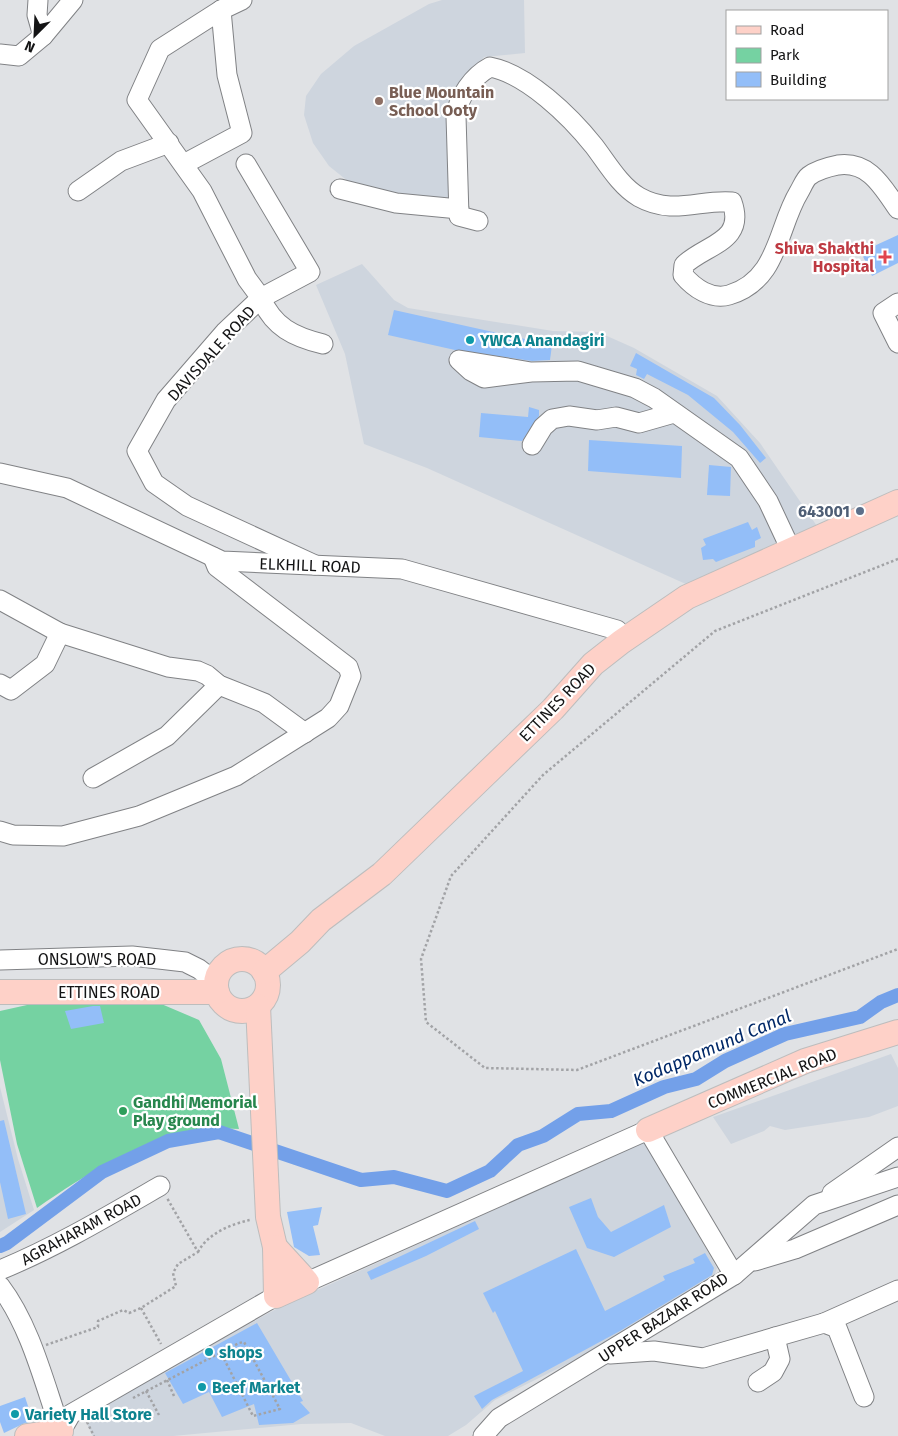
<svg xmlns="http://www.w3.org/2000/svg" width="898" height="1436" viewBox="0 0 898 1436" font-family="'Fira Sans',sans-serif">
<rect width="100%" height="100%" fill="#e0e2e5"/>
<g fill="#ced5de">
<path d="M442,0H524L525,53L484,57L462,85L451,200L382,192L349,182L329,166L313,143L304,115L306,96L321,74L354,46L429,4Z"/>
<path d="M362,264L394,300L408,308L553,331L598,332L634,348L717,396L760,443L819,529L688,585L427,468L364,444L345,354L316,285Z"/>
<path d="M891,1054L898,1068V1106L869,1117L785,1130L770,1126L764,1131L731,1144L713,1117Z"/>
<path d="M0,1087L18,1159L34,1210L0,1232Z"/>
<path d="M645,1141L717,1268L713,1280L589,1353L495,1400L466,1425L448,1436H385L351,1423L301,1424L173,1436H93L83,1416L278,1308Z"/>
</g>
<path fill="#75d2a2" d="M109,999L159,1003L199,1020L221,1059L239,1129C228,1129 215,1127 204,1129C144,1138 86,1174 37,1208L17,1144L0,1060V1011L27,1005Z"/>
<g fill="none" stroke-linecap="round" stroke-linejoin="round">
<path stroke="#73a0e9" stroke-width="14" d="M0,1246L7,1243L102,1172L168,1141L219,1132L361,1180L394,1177L447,1191L490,1171L518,1145L543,1136L578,1114L611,1111L664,1087L696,1079L725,1061L785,1034L860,1017L881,1002L898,995"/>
</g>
<g fill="#93bef8">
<path d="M898,235V263L872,276L861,252Z"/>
<path d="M394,310L552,345L550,360L532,361L455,350L388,335Z"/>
<path d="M636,353L714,398L740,425L766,458L760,463L733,432L688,395L647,374L644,379L636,375L637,369L630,366Z"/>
<path d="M529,407L539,410V416L522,441L479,437L481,413L528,417Z"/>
<path d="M589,440L682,446L681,478L588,471Z"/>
<path d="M709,465L731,467L730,496L707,495Z"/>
<path d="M748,522L752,530L757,527L761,538L755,541V547L716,562L713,559L703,560L701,548L706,545L703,539Z"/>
<path d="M93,1006H100L104,1023L71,1029L65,1011Z"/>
<path d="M4,1120L26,1214L8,1219L0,1182V1121Z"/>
<path d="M591,1198L598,1217L611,1232L664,1205L671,1227L614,1257L587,1248L569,1207Z"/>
<path d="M322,1207L318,1225L313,1226L320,1255L309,1256L294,1247L287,1212Z"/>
<path d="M475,1221L479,1229L426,1256L371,1280L367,1272Z"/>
<path d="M576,1249L605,1311L665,1280L663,1276L695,1263L693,1259L705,1253L714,1268L712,1275L620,1331L492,1400L482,1409L474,1396L523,1371L495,1311L493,1313L483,1293Z"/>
<path d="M257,1323L303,1401L300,1402L310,1413L293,1423L259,1425L254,1404L222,1417L209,1392L183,1404L165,1373Z"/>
<path d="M25,1397L33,1421L25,1423L4,1433L0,1422V1406Z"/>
</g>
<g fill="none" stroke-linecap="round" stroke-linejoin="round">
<defs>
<g id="minor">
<path d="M38,0L37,15L43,36"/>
<path d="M242,0L221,10L160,49L137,100L202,191L247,279L261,298L225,332L166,400L137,451L154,483L187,506L315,565"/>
<path d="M0,54L19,56L43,36L73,0"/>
<path d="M184,164L242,133L227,75L221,10"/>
<path d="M246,164L310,272L261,298C273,327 294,337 323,344"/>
<path d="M340,189L396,203L459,209"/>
<path d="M78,191L121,161L169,143"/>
<path d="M478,221L459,216L456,116C458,97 473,76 490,67C527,74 570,116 594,146C607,163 620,186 639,197C673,216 700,199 732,202C746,242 706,244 684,265L683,275C694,288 711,300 729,295C779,280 777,228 799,192C802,187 805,179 809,176C817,170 828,167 838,165C869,161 882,186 898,209"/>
<path d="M898,303L883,313L898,343"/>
<path d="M531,372L459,360L471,371L484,378L531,372L578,371L635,388L654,398L739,458L768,501L791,550"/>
<path d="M532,445L543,427L552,419L569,416L597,420L616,417L639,423L674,413"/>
<path d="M0,473L67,488L222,561L402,569L617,630L621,642"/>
<path d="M0,600L60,633L168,667L198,671L207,675L219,685L264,703L305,733"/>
<path d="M0,684L11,690L45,664L60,633"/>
<path d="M93,778L167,736L219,685"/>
<path d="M0,831L13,835L63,836L139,816L236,776L328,718L339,706L351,676L348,667L217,567L213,557"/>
<path d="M0,960L132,956L159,959L185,962L199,969L217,983"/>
<path d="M832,1193L898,1147"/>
<path d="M755,1261L795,1249L898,1205"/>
<path d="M0,1270C56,1247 108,1216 160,1186"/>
<path d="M734,1275L814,1205L898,1177"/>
<path d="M307,1282L648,1130L734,1275L499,1418L483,1436"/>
<path d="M0,1286C31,1327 44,1383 61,1431"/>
<path d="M824,1323L898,1290"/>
<path d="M610,1354L654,1351L703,1358L824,1323L837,1328L864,1397"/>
<path d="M758,1382L773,1372L780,1359L775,1337"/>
<path d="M61,1431L71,1414L276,1296"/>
</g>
<g id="major">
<circle cx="242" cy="985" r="26"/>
<path d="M264,972L300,942L321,920L382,874L553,709L593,664L621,642L687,597L898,502"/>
<path d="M0,992H217"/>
<path d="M258,1006L268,1217L275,1247"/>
<path d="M648,1130L805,1061L898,1032"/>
<path d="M275,1247L307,1282L276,1296Z"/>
<path d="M27,1436L61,1431L55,1436"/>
</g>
</defs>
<use href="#minor" stroke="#808285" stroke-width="21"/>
<use href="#major" stroke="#bdbdbd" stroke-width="26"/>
<g stroke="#a2a3a6" stroke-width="2.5" stroke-dasharray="2.5 2.5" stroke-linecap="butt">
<path d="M898,559L715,631L543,775L451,876L421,959L426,1022L485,1068L577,1070L898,949"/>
<path d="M198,1252C207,1234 231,1224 250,1220"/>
<path d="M141,1308L161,1344"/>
<path d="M46,1345L98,1327V1321L123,1310L129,1313L141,1308L176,1286L173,1273L178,1264L198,1252L167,1198"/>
<path d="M167,1380L174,1396"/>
<path d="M146,1391L159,1415"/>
<path d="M133,1398L239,1343L244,1342L280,1409L253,1416L221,1353"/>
<path d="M87,1422L94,1436"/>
</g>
<use href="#minor" stroke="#fff" stroke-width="19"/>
<use href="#major" stroke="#fed1c8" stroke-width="24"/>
</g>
<circle fill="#8d6e63" stroke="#fff" stroke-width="2" cx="379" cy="101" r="5"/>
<path fill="#e0444e" stroke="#fff" stroke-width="2" d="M882.5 249.5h5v5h5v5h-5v5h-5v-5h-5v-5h5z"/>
<g fill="#0f9aa8" stroke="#fff" stroke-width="2">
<circle cx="470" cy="340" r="5"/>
<circle cx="209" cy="1352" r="5"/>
<circle cx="202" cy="1387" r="5"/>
<circle cx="15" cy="1414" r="5"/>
</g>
<circle fill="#5c6f8a" stroke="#fff" stroke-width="2" cx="860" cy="511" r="5"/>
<circle fill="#2e9e5b" stroke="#fff" stroke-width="2" cx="123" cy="1111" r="5"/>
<g text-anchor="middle" stroke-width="4.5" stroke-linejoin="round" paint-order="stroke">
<g font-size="16" font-weight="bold" fill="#785e54" stroke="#fff" text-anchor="start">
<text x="389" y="98">Blue Mountain<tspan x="389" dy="18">School Ooty</tspan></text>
</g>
<g font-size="16" font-weight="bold" fill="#be3a42" stroke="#fff" text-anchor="end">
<text x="874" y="254">Shiva Shakthi<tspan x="874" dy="18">Hospital</tspan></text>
</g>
<g font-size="16" font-weight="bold" fill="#0d838f" stroke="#fff" text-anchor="start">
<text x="480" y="346">YWCA Anandagiri</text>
<text x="219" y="1358">shops</text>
<text x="212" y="1393">Beef Market</text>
<text x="25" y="1420">Variety Hall Store</text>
</g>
<g font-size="16" fill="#141415" stroke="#fff">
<text transform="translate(211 353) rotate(-48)" y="6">DAVISDALE ROAD</text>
<text transform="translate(310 565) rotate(2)" y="6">ELKHILL ROAD</text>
<text transform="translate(557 702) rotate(-46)" y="6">ETTINES ROAD</text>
<text x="97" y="965">ONSLOW'S ROAD</text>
<text x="109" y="998">ETTINES ROAD</text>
<text transform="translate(772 1078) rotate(-22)" y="6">COMMERCIAL ROAD</text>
<text transform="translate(81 1229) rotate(-28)" y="6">AGRAHARAM ROAD</text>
<text transform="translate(663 1317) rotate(-33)" y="6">UPPER BAZAAR ROAD</text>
</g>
<g font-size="16" font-weight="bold" fill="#4e5e75" stroke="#fff" text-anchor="end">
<text x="850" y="517">643001</text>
</g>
<g font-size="16" font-weight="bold" fill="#27864d" stroke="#fff" text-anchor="start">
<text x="133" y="1108">Gandhi Memorial<tspan x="133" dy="18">Play ground</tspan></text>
</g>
<g font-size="18" font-style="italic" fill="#012867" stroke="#fff">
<text transform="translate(712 1048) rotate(-23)" y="6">Kodappamund Canal</text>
</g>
</g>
<rect x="726" y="10" width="162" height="90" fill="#ffffff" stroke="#a1a1a1"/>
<rect x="736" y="26" width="25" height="8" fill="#fed1c8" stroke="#a1a1a1"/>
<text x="770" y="35" font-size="15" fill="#141415">Road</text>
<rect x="736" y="48" width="25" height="15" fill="#75d2a2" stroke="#a1a1a1"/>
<text x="770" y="60" font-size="15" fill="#141415">Park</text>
<rect x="736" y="72" width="25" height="15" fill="#93bef8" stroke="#a1a1a1"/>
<text x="770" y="85" font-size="15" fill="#141415">Building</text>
<g transform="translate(35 35) rotate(204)" stroke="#ffffff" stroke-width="4" paint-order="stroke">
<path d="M0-4L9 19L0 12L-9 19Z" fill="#141415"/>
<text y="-8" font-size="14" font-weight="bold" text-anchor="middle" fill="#141415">N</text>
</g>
</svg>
